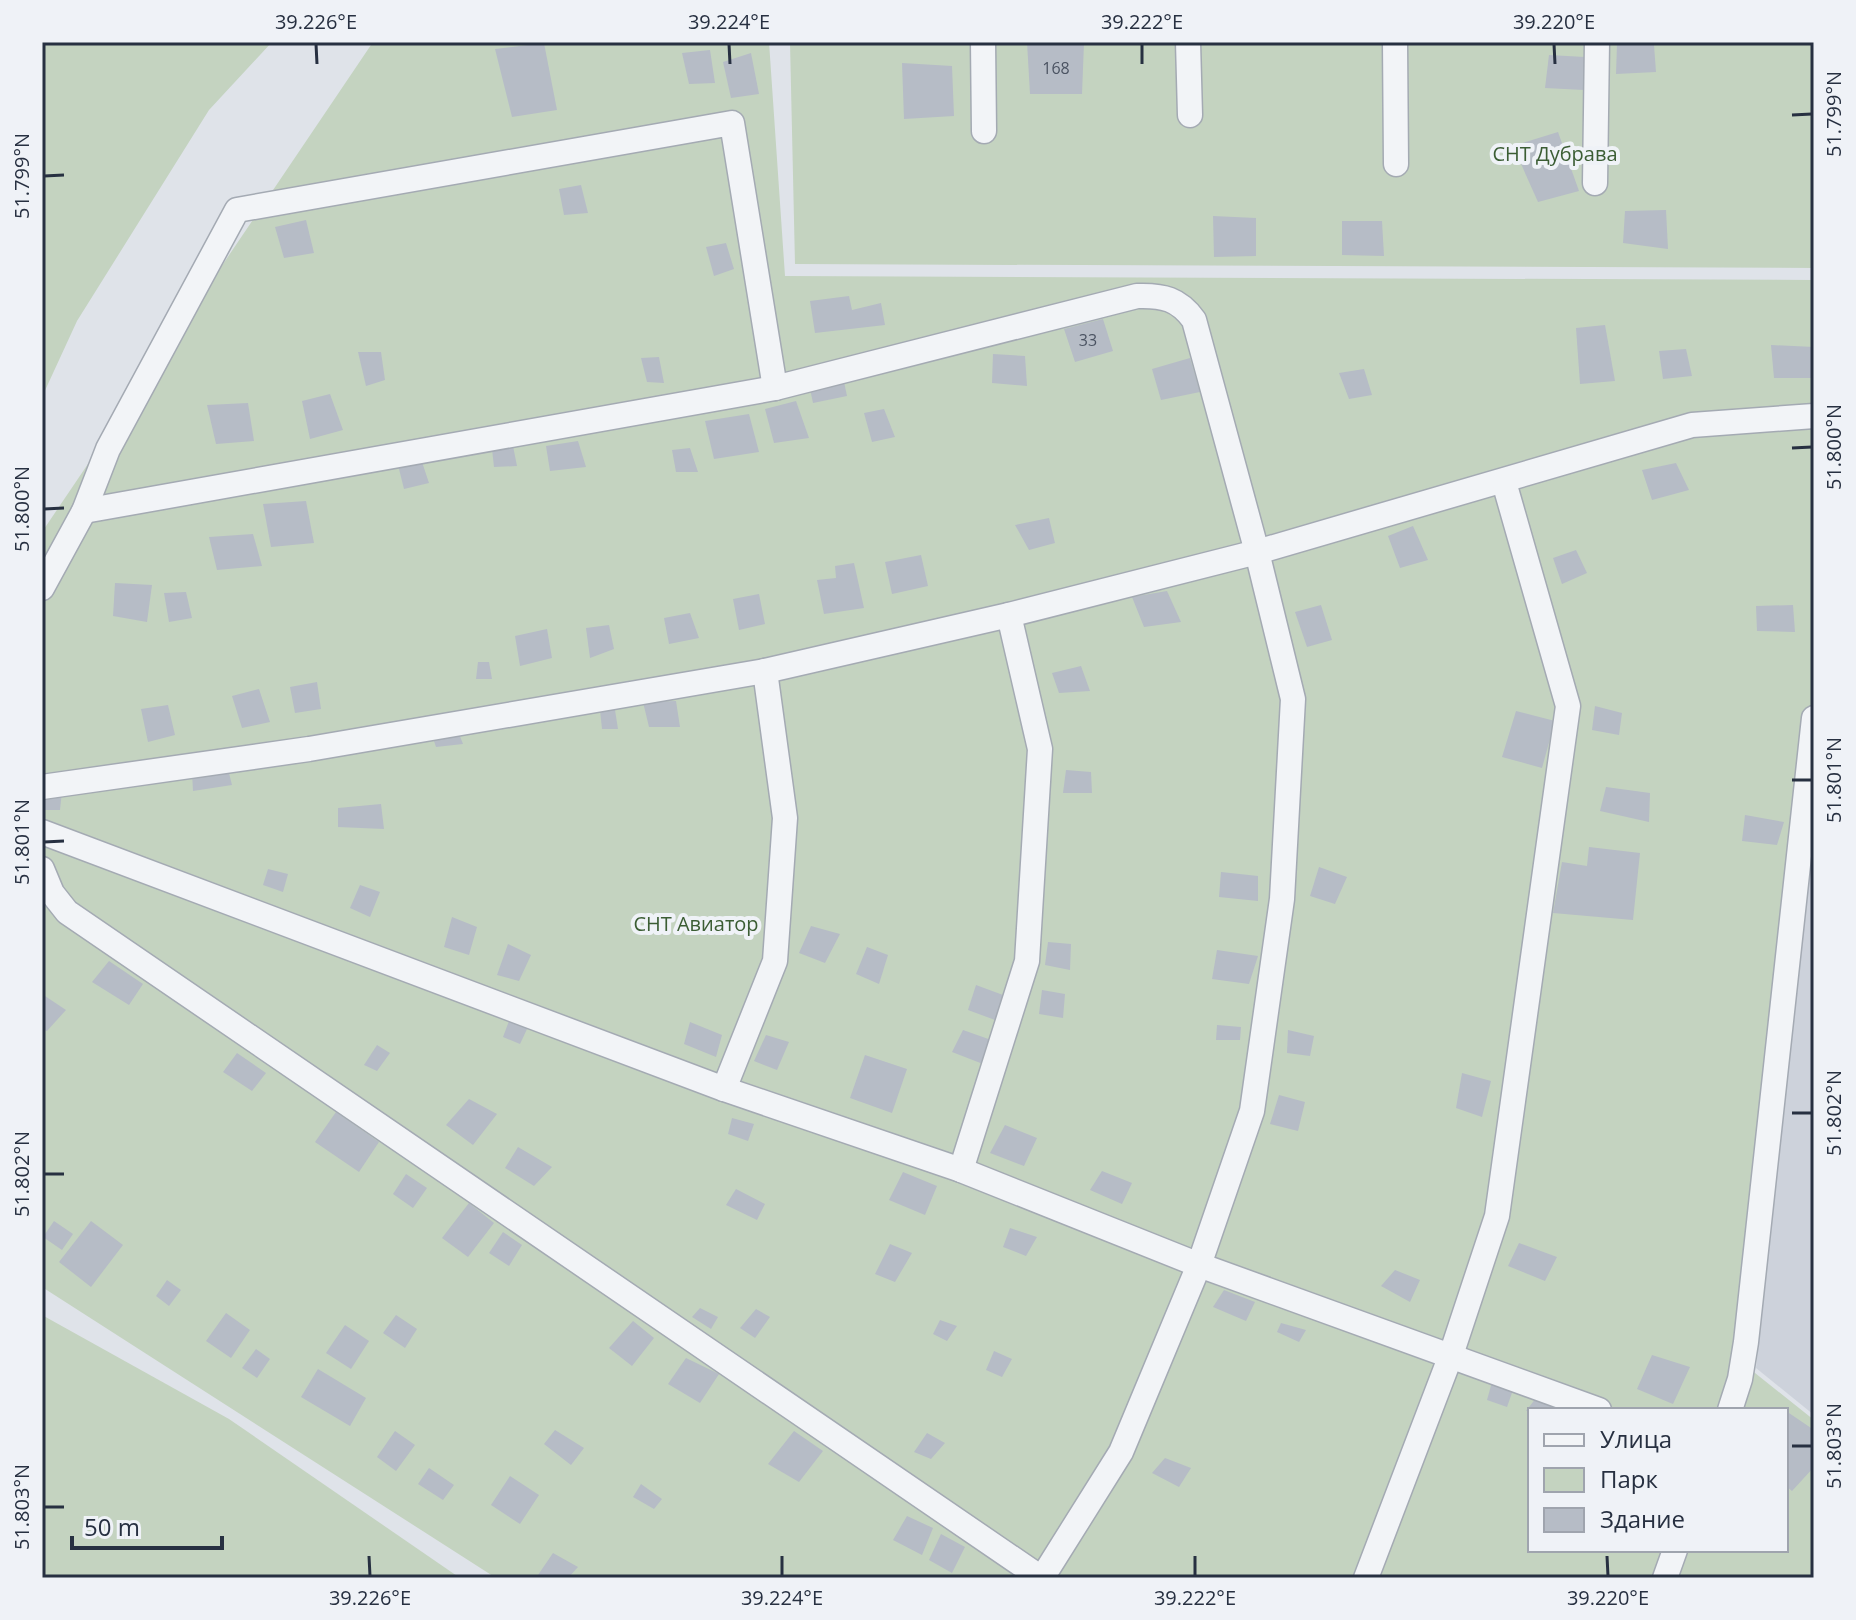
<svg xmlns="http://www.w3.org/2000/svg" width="1856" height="1620" viewBox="0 0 1856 1620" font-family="'Open Sans',sans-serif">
<rect width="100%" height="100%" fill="#dfe3e9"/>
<path fill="#cdd2db" d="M1814,833V1415L1756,1368Z"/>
<g fill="#c4d3c0" fill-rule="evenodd">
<path d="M42,42H272L209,110L77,321L42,397Z"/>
<path d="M373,42H769L785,276L1814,280V791L1750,1369L1814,1420V1578H496L42,1287V532ZM1530,1410H1786V1550H1530Z"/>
<path d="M790,42H1814V268L795,264Z"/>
<path d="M42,1315L229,1419L460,1578H42Z"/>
</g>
<g fill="#b6bcc6">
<path d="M1027,42L1084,43L1082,94H1030Z"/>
<path d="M544,43L557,110L512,117L495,49Z"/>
<path d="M1617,44L1654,45L1656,72L1616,74Z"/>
<path d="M710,50L715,83L689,84L682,53Z"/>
<path d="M751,53L759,94L731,98L723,62Z"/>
<path d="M1549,55L1585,57L1584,90L1545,88Z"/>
<path d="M902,63L952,66L954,116L904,119Z"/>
<path d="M1558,132L1579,191L1538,202L1513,146Z"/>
<path d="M581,185L588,213L564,215L559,189Z"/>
<path d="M1666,210L1668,249L1623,243L1625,211Z"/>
<path d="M1213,216L1256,218V256L1214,257Z"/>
<path d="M306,220L314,253L284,258L275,227Z"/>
<path d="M1342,221H1382L1384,256L1342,255Z"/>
<path d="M726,243L734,269L714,276L706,247Z"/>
<path d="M849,296L852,310L881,303L885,325L815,333L810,301Z"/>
<path d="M1103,319L1113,351L1075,362L1064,329Z"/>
<path d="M1605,325L1615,381L1580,384L1576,328Z"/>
<path d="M1771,345L1814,347V378H1774Z"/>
<path d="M1686,349L1692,376L1663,379L1659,351Z"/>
<path d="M358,352H381L385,380L366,386Z"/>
<path d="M993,354L1025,356L1027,386L992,383Z"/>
<path d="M659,357L664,383L647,382L641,358Z"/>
<path d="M1190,358L1200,392L1161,400L1152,369Z"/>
<path d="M1364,369L1372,395L1349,399L1339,373Z"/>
<path d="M843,377L847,396L813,403L809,384Z"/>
<path d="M330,394L343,430L310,439L302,401Z"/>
<path d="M796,401L809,438L774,443L765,409Z"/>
<path d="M248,403L254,441L216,444L207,405Z"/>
<path d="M884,409L895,437L872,442L864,413Z"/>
<path d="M749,414L759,452L714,459L705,421Z"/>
<path d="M578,441L586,467L550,471L546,446Z"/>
<path d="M513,446L517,466L494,467L492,449Z"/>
<path d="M690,448L698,472H676L672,450Z"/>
<path d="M422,462L429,483L404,489L398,465Z"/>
<path d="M1676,463L1689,490L1652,500L1642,470Z"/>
<path d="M306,501L314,543L271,547L263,504Z"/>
<path d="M1049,518L1055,543L1029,550L1015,525Z"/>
<path d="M1413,526L1428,560L1400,568L1388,536Z"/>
<path d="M253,534L262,566L217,570L209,537Z"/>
<path d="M1576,550L1587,573L1562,584L1553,558Z"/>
<path d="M921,555L928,586L892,594L885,562Z"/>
<path d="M854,563L864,608L824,614L817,580L836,578L835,566Z"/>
<path d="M115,583L152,585L147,622L113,616Z"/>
<path d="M1167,591L1181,622L1144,627L1132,597Z"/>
<path d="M186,592L192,618L169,622L164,593Z"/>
<path d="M759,594L765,624L739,630L733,599Z"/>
<path d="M1321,605L1332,640L1307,647L1295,612Z"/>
<path d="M1793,605L1795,632L1757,631L1756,606Z"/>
<path d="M690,613L699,638L669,644L664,618Z"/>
<path d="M609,625L614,649L590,658L586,628Z"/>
<path d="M547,629L552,658L520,666L515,636Z"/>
<path d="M478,662H489L492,679H476Z"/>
<path d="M1081,666L1090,691L1059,693L1052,673Z"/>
<path d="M317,682L321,709L295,713L290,687Z"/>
<path d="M259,689L270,722L242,728L232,696Z"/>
<path d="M676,701L680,727H649L643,702Z"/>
<path d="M168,705L175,735L148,742L141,709Z"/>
<path d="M1595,706L1622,713L1619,735L1592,730Z"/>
<path d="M600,710H615L618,729H602Z"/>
<path d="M1516,711L1555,721L1542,768L1502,757Z"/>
<path d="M458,731L463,744L436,747L432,735Z"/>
<path d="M227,765L232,785L193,791L192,772Z"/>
<path d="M1066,770L1091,772L1092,793H1063Z"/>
<path d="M1606,787L1650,793L1649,822L1600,811Z"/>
<path d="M62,791L60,810H43L45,793Z"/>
<path d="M381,804L384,829L338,827V808Z"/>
<path d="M1745,815L1784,822L1777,845L1742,841Z"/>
<path d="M1589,847L1640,853L1633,920L1553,913L1562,862L1587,866Z"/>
<path d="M1319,867L1347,877L1335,904L1310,896Z"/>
<path d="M268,869L288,874L283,892L263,885Z"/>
<path d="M1221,872L1258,876V901L1219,897Z"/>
<path d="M360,885L380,892L370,917L350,908Z"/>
<path d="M452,917L477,927L469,955L444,947Z"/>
<path d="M811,926L840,934L825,963L799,953Z"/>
<path d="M1048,942L1071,944L1070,970L1045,965Z"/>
<path d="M508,944L531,955L519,981L497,975Z"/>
<path d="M867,947L888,955L879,984L856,974Z"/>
<path d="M1217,950L1258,956L1249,984L1212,979Z"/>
<path d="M109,961L143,984L129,1005L92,982Z"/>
<path d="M976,985L1003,995L995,1020L968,1010Z"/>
<path d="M1042,990L1065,994L1063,1018L1039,1014Z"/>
<path d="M42,994L66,1010L47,1031L42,1029Z"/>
<path d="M509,1021L528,1027L520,1044L503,1037Z"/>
<path d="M690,1022L722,1035L716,1057L684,1044Z"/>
<path d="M1217,1025L1241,1027L1240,1040H1216Z"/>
<path d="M963,1030L994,1041L983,1064L952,1052Z"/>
<path d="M1288,1030L1314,1036L1310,1056L1287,1053Z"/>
<path d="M766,1035L789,1042L777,1070L754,1061Z"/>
<path d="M377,1045L390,1053L377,1071L364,1065Z"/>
<path d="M237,1053L266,1073L252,1091L223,1072Z"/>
<path d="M865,1055L907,1069L892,1113L850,1098Z"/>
<path d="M1462,1073L1491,1081L1482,1117L1456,1108Z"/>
<path d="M1279,1095L1305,1102L1298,1131L1270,1124Z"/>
<path d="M469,1099L497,1114L473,1145L446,1125Z"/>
<path d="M336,1112L379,1142L359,1172L315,1142Z"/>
<path d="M732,1118L754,1124L748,1141L728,1134Z"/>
<path d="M1005,1125L1037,1138L1024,1166L990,1153Z"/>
<path d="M518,1147L552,1167L534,1186L505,1168Z"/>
<path d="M1102,1171L1132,1183L1122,1204L1090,1190Z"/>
<path d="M903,1172L937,1186L925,1215L889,1200Z"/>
<path d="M406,1174L427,1188L413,1208L393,1194Z"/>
<path d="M736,1189L765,1204L757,1220L726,1205Z"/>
<path d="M469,1203L494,1223L468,1257L442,1238Z"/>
<path d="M54,1221L73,1234L62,1250L43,1237Z"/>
<path d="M91,1221L123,1245L91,1287L59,1262Z"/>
<path d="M1010,1228L1037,1237L1026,1256L1003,1247Z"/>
<path d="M503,1232L522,1245L509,1266L489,1253Z"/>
<path d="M1519,1243L1557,1257L1545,1281L1508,1266Z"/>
<path d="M890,1244L912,1253L895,1282L875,1274Z"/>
<path d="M1395,1270L1420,1280L1410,1302L1381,1286Z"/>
<path d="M167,1280L181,1290L169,1306L156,1296Z"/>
<path d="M1224,1290L1255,1302L1246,1321L1213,1307Z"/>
<path d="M700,1308L718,1317L711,1329L692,1317Z"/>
<path d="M756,1309L770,1317L755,1338L740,1328Z"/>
<path d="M226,1313L250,1330L231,1358L206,1341Z"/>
<path d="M396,1315L417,1329L405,1348L383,1333Z"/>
<path d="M940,1320L957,1326L947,1341L933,1334Z"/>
<path d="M633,1321L654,1338L632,1366L609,1348Z"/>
<path d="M1281,1323L1306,1330L1299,1342L1277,1332Z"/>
<path d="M345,1325L369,1341L351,1369L326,1353Z"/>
<path d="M256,1349L270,1359L257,1378L242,1368Z"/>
<path d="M994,1351L1012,1359L1002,1377L986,1370Z"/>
<path d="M1652,1355L1690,1367L1673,1404L1637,1389Z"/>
<path d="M686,1358L719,1374L700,1403L668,1384Z"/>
<path d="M318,1369L366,1398L350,1426L301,1397Z"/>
<path d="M1492,1382L1513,1390L1507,1407L1487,1400Z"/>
<path d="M1536,1398L1558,1406L1557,1410L1526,1411Z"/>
<path d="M1786,1411L1814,1430V1467L1792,1491L1786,1486Z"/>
<path d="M555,1430L584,1448L571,1465L544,1444Z"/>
<path d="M395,1431L415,1445L396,1471L377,1457Z"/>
<path d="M794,1431L823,1451L799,1482L768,1464Z"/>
<path d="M927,1433L945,1443L931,1459L914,1452Z"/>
<path d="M1165,1458L1191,1468L1179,1487L1152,1473Z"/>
<path d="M429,1468L454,1485L443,1500L418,1484Z"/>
<path d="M510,1476L539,1495L520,1524L491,1505Z"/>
<path d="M641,1484L662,1499L654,1509L633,1497Z"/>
<path d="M907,1516L933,1528L922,1555L893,1540Z"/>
<path d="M941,1534L965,1547L952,1573L929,1560Z"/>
<path d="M553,1553L578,1567L568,1578H543L538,1575Z"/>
</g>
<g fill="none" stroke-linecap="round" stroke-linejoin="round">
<defs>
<g id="minor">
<path d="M983,42L984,131"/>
<path d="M1188,42L1190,115"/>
<path d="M1395,42L1396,164"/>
<path d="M1595,183L1597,42"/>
<path d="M84,511L775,388L1137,296C1163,295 1179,299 1194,320L1257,552L1293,699L1282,899L1252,1111L1199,1265L1121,1452L1042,1578"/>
<path d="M42,588L84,511L108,449L237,210L732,123L775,388"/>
<path d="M42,787L309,749L765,671L1009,615L1257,552L1692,425L1814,416"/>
<path d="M42,832L724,1089L961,1170L1199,1265L1599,1410"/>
<path d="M42,869L52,893L67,912L1041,1578"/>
<path d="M724,1089L775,961L785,818L765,671"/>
<path d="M961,1170L1027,961L1040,749L1009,615"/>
<path d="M1730,1410L1740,1379L1746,1342L1814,718"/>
<path d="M1366,1578L1451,1355L1497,1216L1568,706L1504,482"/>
<path d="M1665,1578L1675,1550"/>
</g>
</defs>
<use href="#minor" stroke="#a4aab3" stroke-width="27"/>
<use href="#minor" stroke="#f2f4f7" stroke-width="24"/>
</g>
<path fill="none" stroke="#273041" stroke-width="3" d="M316,44L317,64M729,44L730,64M1142,44V64M1554,44L1555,64M1792,115L1812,114M44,176L64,175M1792,448L1812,447M44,509L64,508M1792,780H1812M44,842L64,841M1792,1113H1812M44,1174H64M1792,1446H1812M44,1507H64M369,1556L370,1576M782,1556V1576M1195,1556V1576M1607,1556L1608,1576"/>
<g text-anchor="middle" stroke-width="8" stroke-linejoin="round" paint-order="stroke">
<g font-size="16" fill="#4b5362">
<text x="1056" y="74">168</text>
<text x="1088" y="346">33</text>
</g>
<g font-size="20" fill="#3b5d34" stroke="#eff2f7">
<text x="1555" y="161">СНТ Дубрава</text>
<text x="696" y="931">СНТ Авиатор</text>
</g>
</g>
<rect width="1856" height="1620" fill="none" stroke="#eff2f7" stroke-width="88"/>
<rect x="1528" y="1408" width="260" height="144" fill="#eff2f7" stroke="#9fa4ae" stroke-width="2"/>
<rect x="1544" y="1434" width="40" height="12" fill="#f2f4f7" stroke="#9fa4ae" stroke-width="2"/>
<text x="1600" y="1448" font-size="24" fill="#273041">Улица</text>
<rect x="1544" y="1468" width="40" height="24" fill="#c4d3c0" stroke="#9fa4ae" stroke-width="2"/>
<text x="1600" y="1488" font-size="24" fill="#273041">Парк</text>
<rect x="1544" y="1508" width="40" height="24" fill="#b6bcc6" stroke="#9fa4ae" stroke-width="2"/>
<text x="1600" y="1528" font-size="24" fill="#273041">Здание</text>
<path d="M72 1536v12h150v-12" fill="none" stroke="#273041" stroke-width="4"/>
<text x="84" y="1536" font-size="24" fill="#273041" stroke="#eff2f7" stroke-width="6" paint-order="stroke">50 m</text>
<rect x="44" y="44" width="1768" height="1532" fill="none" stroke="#273041" stroke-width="3"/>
<g font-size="20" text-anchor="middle" fill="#273041">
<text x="316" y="29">39.226°E</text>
<text x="729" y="29">39.224°E</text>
<text x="1142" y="29">39.222°E</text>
<text x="1554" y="29">39.220°E</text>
<text transform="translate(1834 114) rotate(-90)" y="7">51.799°N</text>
<text transform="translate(22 176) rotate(-90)" y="7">51.799°N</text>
<text transform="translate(1834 447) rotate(-90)" y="7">51.800°N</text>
<text transform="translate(22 509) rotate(-90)" y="7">51.800°N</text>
<text transform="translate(1834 780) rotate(-90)" y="7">51.801°N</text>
<text transform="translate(22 842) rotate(-90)" y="7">51.801°N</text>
<text transform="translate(1834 1113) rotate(-90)" y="7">51.802°N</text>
<text transform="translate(22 1174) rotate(-90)" y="7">51.802°N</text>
<text transform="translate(1834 1446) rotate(-90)" y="7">51.803°N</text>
<text transform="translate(22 1507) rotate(-90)" y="7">51.803°N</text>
<text x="370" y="1605">39.226°E</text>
<text x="782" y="1605">39.224°E</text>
<text x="1195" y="1605">39.222°E</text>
<text x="1608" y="1605">39.220°E</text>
</g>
</svg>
